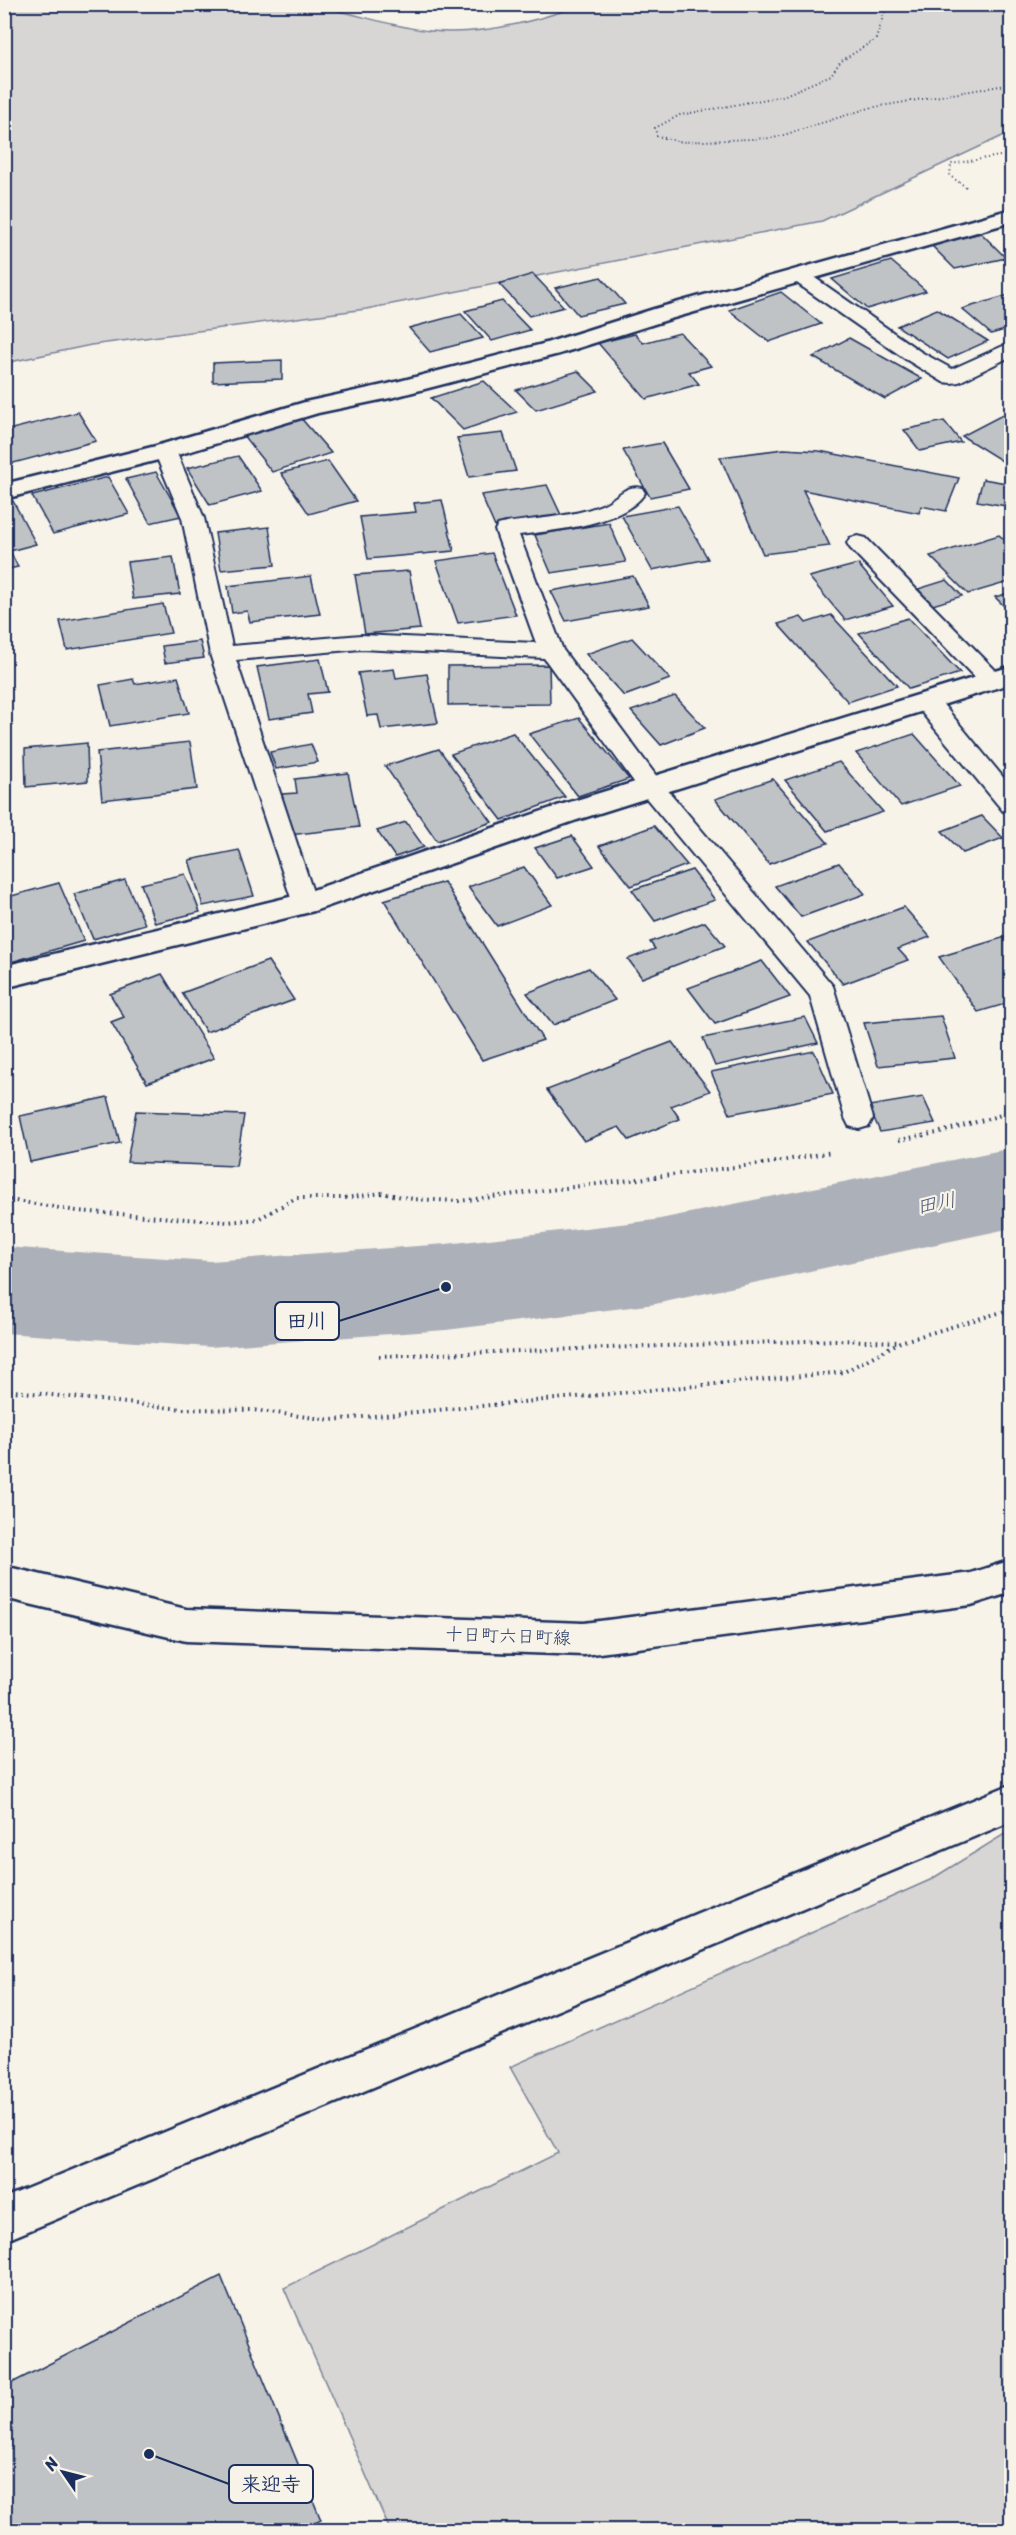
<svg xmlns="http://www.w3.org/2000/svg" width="1016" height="2535" viewBox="0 0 1016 2535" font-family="Sriracha,'Klee One',sans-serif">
<rect width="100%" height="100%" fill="#f7f3e8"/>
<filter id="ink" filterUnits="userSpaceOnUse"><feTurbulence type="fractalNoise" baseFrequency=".0167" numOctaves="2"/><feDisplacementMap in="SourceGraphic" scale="12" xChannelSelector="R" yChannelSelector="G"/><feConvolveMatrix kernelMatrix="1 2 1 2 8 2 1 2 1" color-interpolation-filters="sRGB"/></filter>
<g filter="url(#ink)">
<g fill="#d7d6d4" stroke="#798299" stroke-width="1.5">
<path d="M4,5H333L339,11C369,18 400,28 431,31C480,36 534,22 581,5H1011V132L822,221L366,309L91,345L5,363Z"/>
<path d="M1011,1830V2530H390L284,2288L558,2153L510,2067L930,1880Z"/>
</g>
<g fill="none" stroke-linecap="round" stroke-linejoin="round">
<path fill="#acb0b9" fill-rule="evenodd" d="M1012,1148V1228L655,1304L446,1330L210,1347L4,1333V1247L210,1261L446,1244L655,1220Z"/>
</g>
<g fill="#c0c3c5" stroke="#1b2f5e" stroke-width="1.5">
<path d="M981,233L1006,258L955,269L931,245Z"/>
<path d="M891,261L926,291L867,309L832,279Z"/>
<path d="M533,274L564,307L529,316L499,284Z"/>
<path d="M601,277L625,304L578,315L555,288Z"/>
<path d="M781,292L821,324L769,342L729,310Z"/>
<path d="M1012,294V328L991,334L962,309Z"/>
<path d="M502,301L530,330L492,341L465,311Z"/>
<path d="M937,309L988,341L948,359L897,326Z"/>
<path d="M461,314L483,338L430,352L409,328Z"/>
<path d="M680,333L711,366L689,372L699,384L646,399L598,343L635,334L643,343Z"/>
<path d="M849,338L922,379L885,399L813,357Z"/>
<path d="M282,360V379L213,382V363Z"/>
<path d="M578,371L598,391L536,410L516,390Z"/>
<path d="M484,381L517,412L463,430L431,398Z"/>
<path d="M1012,410V456L1002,461L962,436Z"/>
<path d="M78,412L96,441L10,464L4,454V431Z"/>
<path d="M300,417L331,453L272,472L242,434Z"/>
<path d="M944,421L961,442L920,451L904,430Z"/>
<path d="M503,433L516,471L469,477L457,438Z"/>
<path d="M662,443L689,489L650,497L623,450Z"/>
<path d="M784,449L819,451L959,478L946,511L921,506L919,513L803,490L830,546L763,554L720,457Z"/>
<path d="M238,456L262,491L210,505L187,468Z"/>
<path d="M328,461L356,501L309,514L281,473Z"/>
<path d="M156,472L181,516L150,523L126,479Z"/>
<path d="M108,477L129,514L53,534L32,496Z"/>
<path d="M983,479L1012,484V507L977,501Z"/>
<path d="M547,485L562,517L495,527L481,495Z"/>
<path d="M442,500L454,551L368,559L360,517L416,512L414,503Z"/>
<path d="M13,501L36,544L10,551L18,567L4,570V503Z"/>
<path d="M678,506L708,559L652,570L622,516Z"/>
<path d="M609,523L626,562L551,573L535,535Z"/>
<path d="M269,527L275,565L221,570L215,533Z"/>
<path d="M999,535L1012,546V581L968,594L930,556Z"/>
<path d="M492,553L516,615L458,623L436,561Z"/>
<path d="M173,557L180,594L133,599L127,562Z"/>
<path d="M858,564L893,606L845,620L809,577Z"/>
<path d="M409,571L420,629L365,634L355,575Z"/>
<path d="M311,576L320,614L250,622L247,611L232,613L228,586Z"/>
<path d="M633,576L649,606L566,621L551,591Z"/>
<path d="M947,580L962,596L933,605L918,589Z"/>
<path d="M1012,592V614L995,597Z"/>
<path d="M163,604L171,633L67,650L60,621Z"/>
<path d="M831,615L897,686L848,702L778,624L801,617L806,623Z"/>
<path d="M908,618L960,673L909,689L859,633Z"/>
<path d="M632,638L670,679L624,696L586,654Z"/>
<path d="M200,641L204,658L165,663L162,646Z"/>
<path d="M320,659L328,692L308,694L312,713L269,719L257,667Z"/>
<path d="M549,665L550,704L448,705V666Z"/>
<path d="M394,669L396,678L427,674L438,723L381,729L378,715L367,716L358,673Z"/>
<path d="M178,677L189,713L110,726L100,685L133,679L135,684Z"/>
<path d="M675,696L705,728L661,745L631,711Z"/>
<path d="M579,718L629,779L578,796L529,734Z"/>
<path d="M513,733L565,797L502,820L451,754Z"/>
<path d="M914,734L960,786L901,806L856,753Z"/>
<path d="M190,742L197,789L102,800L97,752Z"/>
<path d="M87,743L88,781L26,787L25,749Z"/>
<path d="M311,744L318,762L276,769L270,752Z"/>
<path d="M439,749L492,822L437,841L385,766Z"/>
<path d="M839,762L883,812L827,831L785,780Z"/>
<path d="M348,773L359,827L289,835L282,794L297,793L295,779Z"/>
<path d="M773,779L828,843L769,864L715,799Z"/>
<path d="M982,816L1003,838L963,853L942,831Z"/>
<path d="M406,822L424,847L395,857L377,831Z"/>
<path d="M654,826L687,865L631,886L599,846Z"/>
<path d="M572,836L594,866L557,878L535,848Z"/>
<path d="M239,850L254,896L203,906L189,860Z"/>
<path d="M839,863L865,894L801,917L775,886Z"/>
<path d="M524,867L552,905L497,926L468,887Z"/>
<path d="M692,870L715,900L655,921L632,890Z"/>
<path d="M185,874L200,912L155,923L141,884Z"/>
<path d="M125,880L145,924L93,939L74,894Z"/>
<path d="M444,882L543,1040L482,1060L384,900Z"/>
<path d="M59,883L84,941L11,962L4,946V898Z"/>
<path d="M904,907L930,937L898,949L908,960L843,984L808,942Z"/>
<path d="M705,922L725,946L642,978L628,959L655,949L650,942Z"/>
<path d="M1012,935V1002L978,1012L939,957Z"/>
<path d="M268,961L294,1000L206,1032L182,993Z"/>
<path d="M762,961L790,997L715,1024L688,988Z"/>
<path d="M589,968L615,1000L553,1025L527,993Z"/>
<path d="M162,974L214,1058L147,1083L111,1022L124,1017L110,994Z"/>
<path d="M941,1016L955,1058L878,1066L864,1023Z"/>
<path d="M805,1017L818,1043L715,1066L703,1038Z"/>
<path d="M672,1042L710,1091L671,1106L680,1119L629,1140L619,1127L584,1141L547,1090Z"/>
<path d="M814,1051L833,1094L730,1114L711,1072Z"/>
<path d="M108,1097L120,1143L30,1162L20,1116Z"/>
<path d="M923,1097L935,1123L880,1132L869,1106Z"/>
<path d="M136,1111L244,1115L236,1166L127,1162Z"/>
<path d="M221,2276L321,2520L301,2530H4V2387Z"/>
</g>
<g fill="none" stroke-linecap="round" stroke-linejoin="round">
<defs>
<g id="service">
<path d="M798,269L805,271L921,352L952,369L1012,342V356L959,382L951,383L943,382L907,360L791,279L788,275L791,271Z"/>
<path d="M165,444L173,446L176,451L204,518L232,646L361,635L536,643L495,530L498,525L506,523C538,518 574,517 604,504C619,497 625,484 642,488L645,493C623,525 556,530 519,535L563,650L660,781L833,986L873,1118L869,1126L859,1129L849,1126L845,1118L810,996L642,793L544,658L361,649L236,660L317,904L313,910L304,913L295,910L210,654L182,518L154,451L157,446Z"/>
<path d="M858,536L866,538L1001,676L1004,681L1001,686L992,689L983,686L850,548L847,543L850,538Z"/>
<path d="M927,694L936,696L1012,788V813L1003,811L918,708L915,702L918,696Z"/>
</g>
<g id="minor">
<path d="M1012,209V222L670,319L559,354L390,398L318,413L174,456L4,499V484L156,446L305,402L388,384L543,344L654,309Z"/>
<path d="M1012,666V683L577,820L314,911L4,988V966L298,895L557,806Z"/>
<path d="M1012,1784V1821L4,2241V2198Z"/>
</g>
<path id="primary" d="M1012,1560V1592L971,1605L584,1655L186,1641L4,1598V1566L186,1609L584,1623L971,1573Z"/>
</defs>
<use href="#service" stroke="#1b2f5e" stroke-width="4"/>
<use href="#minor" stroke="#1b2f5e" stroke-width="5"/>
<use href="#primary" stroke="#1b2f5e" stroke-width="5"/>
<g stroke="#1b2f5e" stroke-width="2" stroke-dasharray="1 3" stroke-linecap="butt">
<path d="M887,4L876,39L840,62L831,75L783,96L680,115L655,128L657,136L680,142L774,138L869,108L1012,84"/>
<path d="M966,187L950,176L951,164L1012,154"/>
</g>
<g stroke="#1b2f5e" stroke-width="4" stroke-dasharray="1.5 4.5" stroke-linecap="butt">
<path d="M899,1140L937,1133L1012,1112"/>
<path d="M4,1199L77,1211L228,1222L258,1219L296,1198H345L382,1193L413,1199L459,1201L769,1163L832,1152"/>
<path d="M379,1356L835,1340L899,1342"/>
<path d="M4,1390L183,1409L252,1410L331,1420L844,1372L900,1342L1012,1309"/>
</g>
<use href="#service" fill="#f7f3e8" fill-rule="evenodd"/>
<use href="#minor" fill="#f7f3e8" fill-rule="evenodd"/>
<use href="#primary" fill="#f7f3e8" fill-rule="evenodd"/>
</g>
</g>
<g text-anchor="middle" stroke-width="4.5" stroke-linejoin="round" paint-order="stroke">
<g font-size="18" fill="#1b2f5e" stroke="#f7f3e8">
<text transform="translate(508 1636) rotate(2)" y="6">十日町六日町線</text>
</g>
<g font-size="20" font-style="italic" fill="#465679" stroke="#f7f3e8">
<text transform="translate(936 1203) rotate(-12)" y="7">田川</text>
</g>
</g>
<path fill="none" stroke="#1b2f5e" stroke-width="2" d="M446 1287L339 1321M149 2454L229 2484"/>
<g fill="#1b2f5e" stroke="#f7f3e8" stroke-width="2">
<circle cx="446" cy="1287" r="6"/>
<circle cx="149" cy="2454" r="6"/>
</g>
<g fill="#f7f3e8" stroke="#1b2f5e" stroke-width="2">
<rect x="275" y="1302" width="64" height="38" rx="6"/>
<rect x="229" y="2465" width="84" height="38" rx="6"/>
</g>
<g font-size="20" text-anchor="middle" font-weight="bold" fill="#1b2f5e">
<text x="307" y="1328">田川</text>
<text x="271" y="2491">来迎寺</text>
</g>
<rect width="1016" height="2535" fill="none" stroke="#f7f3e8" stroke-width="24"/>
<rect x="12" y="12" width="992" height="2511" fill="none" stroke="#1b2f5e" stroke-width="2" filter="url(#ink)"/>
<g transform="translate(63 2472) rotate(305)" stroke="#f7f3e8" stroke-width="4.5" paint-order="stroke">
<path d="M0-4.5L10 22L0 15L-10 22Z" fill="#1b2f5e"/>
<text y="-9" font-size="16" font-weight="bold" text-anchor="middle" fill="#1b2f5e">N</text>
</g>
</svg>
